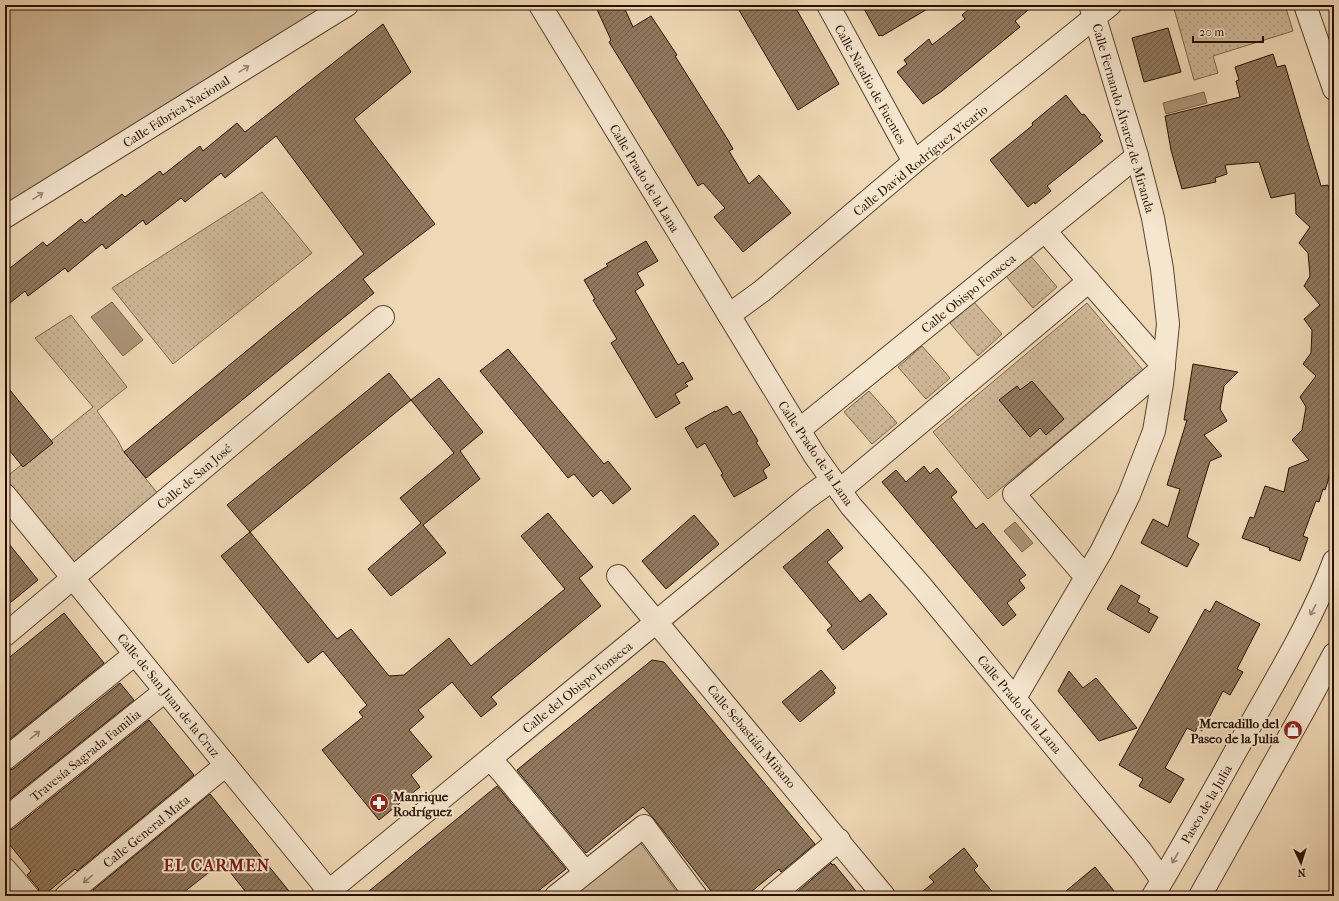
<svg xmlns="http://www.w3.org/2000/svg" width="1339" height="901" viewBox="0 0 1339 901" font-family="'IM FELL French Canon',serif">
<defs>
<pattern id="grass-dots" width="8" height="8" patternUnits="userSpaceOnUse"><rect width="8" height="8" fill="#cdb696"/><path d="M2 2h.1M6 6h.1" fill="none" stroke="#b09b80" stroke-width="1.8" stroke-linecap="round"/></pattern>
<pattern id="building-hatch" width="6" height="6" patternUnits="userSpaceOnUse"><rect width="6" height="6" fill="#90785e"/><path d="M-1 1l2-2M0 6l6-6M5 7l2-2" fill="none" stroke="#76614b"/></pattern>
</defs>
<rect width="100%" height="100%" fill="#efd8b5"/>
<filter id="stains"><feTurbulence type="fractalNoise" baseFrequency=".005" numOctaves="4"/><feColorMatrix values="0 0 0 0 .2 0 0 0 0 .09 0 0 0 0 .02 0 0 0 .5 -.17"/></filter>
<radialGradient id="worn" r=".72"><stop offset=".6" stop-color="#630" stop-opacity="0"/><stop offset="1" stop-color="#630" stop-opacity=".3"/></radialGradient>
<g fill="url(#grass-dots)" stroke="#7b644b">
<path d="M1173,5H1285L1293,31L1213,56L1218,73L1194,80Z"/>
<path d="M262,192L312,253L173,364L112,288Z"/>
<path d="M1029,254L1057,287L1033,308L1005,275Z"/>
<path d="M974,302L1002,334L978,356L950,323Z"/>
<path d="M1087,303L1143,370L988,499L933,432Z"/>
<path d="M71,315L127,387L97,411L117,439L124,452L164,501L73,577L5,495V478L93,407L35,338Z"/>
<path d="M922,346L950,378L926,399L898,367Z"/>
<path d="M869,391L897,423L872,444L844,412Z"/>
</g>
<g fill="#cdb696" stroke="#7b644b">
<path d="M5,5H347L5,217Z"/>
<path d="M639,841L680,896H572Z"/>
</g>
<g fill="#ac9477" stroke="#786047">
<path d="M1204,92L1207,103L1166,114L1163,103Z"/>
<path d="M112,302L143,340L123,356L91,317Z"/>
<path d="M1015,522L1033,543L1022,552L1004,531Z"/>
</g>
<g fill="url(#building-hatch)" stroke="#291100">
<path d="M595,5H623L633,27L651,16L677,55L675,56L728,140L733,149L729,151L749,184L759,175L791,213L743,252L714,217L725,208L703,183L698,186L609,42L611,40Z"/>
<path d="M736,5H794L839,84L798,110Z"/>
<path d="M862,5H934L882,36L881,35L879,36Z"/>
<path d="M974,5H1034L1015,21L1020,27L942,91L923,104L897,72L907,64L904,60L929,39L932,45L965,19L962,15Z"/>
<path d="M383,24L411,72L354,119L435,224L363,279L374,293L146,478L124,452L364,254L276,136L225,178L221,173L185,202L181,198L146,225L143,220L106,249L102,244L68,272L65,268L28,296L25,291L5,307V272L43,242L47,246L81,219L85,223L122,194L125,197L160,171L163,175L200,146L203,151L237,123L245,132Z"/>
<path d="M1168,28L1181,72L1144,82L1132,38Z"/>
<path d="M1273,54L1277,67L1285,65L1321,186L1328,185L1331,196L1334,195V444L1328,481L1325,490L1323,489L1319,502L1316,501L1303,536L1308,538L1300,561L1269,550L1270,548L1242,538L1250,517L1254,518L1265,486L1284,492L1289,468L1309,460L1292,440L1302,430L1306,407L1300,397L1316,376L1303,364L1311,353L1312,330L1304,319L1320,305L1304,286L1310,276L1309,264L1308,253L1299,243L1310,227L1296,214L1295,193L1271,198L1259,162L1225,165L1227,174L1215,178L1216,182L1182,189L1171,150L1165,116L1240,97L1236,81L1239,80L1235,67Z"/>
<path d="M1066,95L1082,115L1084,114L1101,135L1099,137L1103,141L1047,186L1051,191L1035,204L1034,202L1028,207L990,160L1033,125L1032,123Z"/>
<path d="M646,241L658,261L637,273L644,285L635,291L678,365L683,362L693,379L685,383L688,386L675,394L680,403L656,418L611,343L617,339L593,300L595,299L584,280L608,266L606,264Z"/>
<path d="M508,349L604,464L608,461L631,489L613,504L601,490L593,497L574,474L568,478L480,371Z"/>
<path d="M1193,364L1238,372L1224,386L1220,409L1227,421L1204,435L1222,456L1210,461L1187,537L1199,544L1187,567L1141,543L1153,519L1168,527L1180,489L1167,485L1187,420H1184Z"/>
<path d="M389,373L411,400L250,532L227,505Z"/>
<path d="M439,378L483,432L460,451L480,479L423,525L446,553L391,596L368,569L421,523L400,498L454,453L411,400Z"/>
<path d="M1032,381L1064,419L1046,435L1040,428L1030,437L999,400L1017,386L1020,390Z"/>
<path d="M5,384L53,443L23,467L5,445Z"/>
<path d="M727,406L733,415L740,411L758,441L756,442L770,465L763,470L767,478L734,497L721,475L723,474L705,443L697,448L685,428L715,411V412Z"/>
<path d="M924,466L930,474L937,468L957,492L951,497L976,529L983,523L1026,575L1019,580L1025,588L1007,603L1016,615L1003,626L882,482L896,470L906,482Z"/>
<path d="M548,513L593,567L579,578L601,606L491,697L497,704L481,717L452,682L418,710L424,717L409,730L432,757L411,775L420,787L379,820L322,750L363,717L359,712L367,705L323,651L308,663L221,556L250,532L337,639L351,629L389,676L404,675L449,638L471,666L565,589L521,536Z"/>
<path d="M694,515L719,544L666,589L642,561Z"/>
<path d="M828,529L843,548L827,562L860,602L870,594L887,614L843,650L827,630L832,626L783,567Z"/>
<path d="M5,539L38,580L5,607Z"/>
<path d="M1121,585L1140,596L1137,602L1150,609L1148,612L1158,617L1149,633L1107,609Z"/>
<path d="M1216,601L1260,624L1237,669L1243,672L1230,695L1223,691L1202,731L1197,728L1195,732L1187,728L1165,768L1184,779L1170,803L1139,786L1143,779L1119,765L1205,609L1210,612Z"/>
<path d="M64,613L104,663L5,743V661Z"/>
<path d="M652,660L664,662L815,844L781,872L779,869L746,896H715L654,819L643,807L586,853L517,770Z"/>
<path d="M821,670L836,688L833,690L835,693L800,722L782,702Z"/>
<path d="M1069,671L1083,688L1096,678L1137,728L1099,741L1058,691Z"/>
<path d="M120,683L134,700L5,803V771L13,769Z"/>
<path d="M149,720L194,775L77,871L75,869L43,896H40L38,888L27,875L31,871L5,839V831L13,829Z"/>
<path d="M497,786L566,869L532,896H363Z"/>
<path d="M210,794L293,896H249L222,862L179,896H97L93,890Z"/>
<path d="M964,848L978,866L974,870L996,896H917L934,882L929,877Z"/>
<path d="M831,863L832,865L834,864L860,896H800L797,892Z"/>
<path d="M1095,867L1118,896H1060Z"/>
</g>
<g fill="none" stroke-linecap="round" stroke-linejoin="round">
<defs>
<g id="minor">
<path d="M540,5L799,430L815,456L851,506L922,587L1141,851L1162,880"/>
<path d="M828,5L914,162"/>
<path d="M1305,5L1334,89"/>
<path d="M5,217L347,5"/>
<path d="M1045,231L1164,367L1014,494L1086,577"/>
<path d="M729,315L762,291L914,162L1110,5"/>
<path d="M799,430L1137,156"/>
<path d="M840,490L1089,281"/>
<path d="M5,495L333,896"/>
<path d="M618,576L884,896"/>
<path d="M5,635L383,317"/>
<path d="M1015,698L1102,550L1129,495L1154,431L1162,384L1168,324L1162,269L1153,218L1137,156L1095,18L1090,5"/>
<path d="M5,759L135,654"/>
<path d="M490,759L502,772L585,872"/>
<path d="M5,819L165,691"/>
<path d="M5,869L28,896"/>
<path d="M66,896L226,765"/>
<path d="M323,896L807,498L832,480"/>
<path d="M556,896L644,826L696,896"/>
<path d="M772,896L839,840"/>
<path d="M1153,896C1189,836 1222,775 1256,715C1284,665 1314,615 1334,561"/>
<path d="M1200,896L1304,710L1334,654"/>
</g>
</defs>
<use href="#minor" stroke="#5a432d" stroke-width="24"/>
<use href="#minor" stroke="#f5e6cf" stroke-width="22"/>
</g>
<defs><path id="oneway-shaft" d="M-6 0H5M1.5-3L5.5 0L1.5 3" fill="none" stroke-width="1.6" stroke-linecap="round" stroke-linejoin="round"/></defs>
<g stroke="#998672">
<use href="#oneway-shaft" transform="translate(244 69) rotate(-32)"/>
<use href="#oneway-shaft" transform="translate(38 196) rotate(-32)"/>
<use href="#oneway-shaft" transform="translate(1313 610) rotate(118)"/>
<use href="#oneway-shaft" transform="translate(35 735) rotate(-39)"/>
<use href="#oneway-shaft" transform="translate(1175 858) rotate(120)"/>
<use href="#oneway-shaft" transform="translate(88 879) rotate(141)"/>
</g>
<defs>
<symbol id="shop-disc" viewBox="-11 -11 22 22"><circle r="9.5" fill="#8f2418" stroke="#f5e6cf"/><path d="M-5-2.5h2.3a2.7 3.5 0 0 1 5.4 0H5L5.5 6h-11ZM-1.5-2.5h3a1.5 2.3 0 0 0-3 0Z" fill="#fff"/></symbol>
<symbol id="pharmacy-disc" viewBox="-11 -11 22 22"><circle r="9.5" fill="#8f2418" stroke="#f5e6cf"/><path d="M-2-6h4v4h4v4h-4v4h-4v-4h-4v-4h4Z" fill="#fff"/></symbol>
</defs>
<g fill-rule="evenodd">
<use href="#shop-disc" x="1282" y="719" width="22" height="22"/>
<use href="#pharmacy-disc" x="368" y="792" width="22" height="22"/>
</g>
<g text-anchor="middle" stroke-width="4" stroke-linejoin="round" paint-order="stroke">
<g font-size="13" fill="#291100" stroke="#f5e6cf">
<text transform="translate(871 84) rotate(61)" y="5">Calle Natalio de Fuentes</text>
<text transform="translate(176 111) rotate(-32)" y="5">Calle Fábrica Nacional</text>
<text transform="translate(1124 118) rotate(74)" y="5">Calle Fernando Álvarez de Miranda</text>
<text transform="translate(920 160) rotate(-39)" y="5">Calle David Rodríguez Vicario</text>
<text transform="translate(645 178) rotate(59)" y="5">Calle Prado de la Lana</text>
<text transform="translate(968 293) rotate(-39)" y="5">Calle Obispo Fonseca</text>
<text transform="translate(816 453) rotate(56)" y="5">Calle Prado de la Lana</text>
<text transform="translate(194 476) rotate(-40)" y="5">Calle de San José</text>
<text transform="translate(577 687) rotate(-39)" y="5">Calle del Obispo Fonseca</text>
<text transform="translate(169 695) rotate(51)" y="5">Calle de San Juan de la Cruz</text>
<text transform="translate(1020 704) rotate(50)" y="5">Calle Prado de la Lana</text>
<text transform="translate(752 736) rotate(50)" y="5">Calle Sebastián Miñano</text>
<text transform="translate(85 755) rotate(-39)" y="5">Travesía Sagrada Familia</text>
<text transform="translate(1206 804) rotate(-60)" y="5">Paseo de la Julia</text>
<text transform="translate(146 831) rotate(-39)" y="5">Calle General Mata</text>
</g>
<g font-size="13" font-weight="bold" fill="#291100" stroke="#f5e6cf" text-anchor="end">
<text x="1279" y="728">Mercadillo del<tspan x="1279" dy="15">Paseo de la Julia</tspan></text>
<text x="393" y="801" text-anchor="start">Manrique<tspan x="393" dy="15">Rodríguez</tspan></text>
</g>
<g font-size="17" font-weight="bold" letter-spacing="1" fill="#7a1f14" stroke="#f5e6cf">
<text x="217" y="871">EL CARMEN</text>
</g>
</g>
<rect width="1339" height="901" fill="none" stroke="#efd8b5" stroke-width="20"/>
<rect x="6" y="6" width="1327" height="889" fill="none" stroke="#291100" stroke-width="2"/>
<rect x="10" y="10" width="1319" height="881" fill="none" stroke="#291100"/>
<g transform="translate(1301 863) rotate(176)" stroke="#f5e6cf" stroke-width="3" paint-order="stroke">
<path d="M0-3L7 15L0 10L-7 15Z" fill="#291100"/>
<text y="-6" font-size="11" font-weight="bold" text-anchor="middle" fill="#291100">N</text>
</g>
<path d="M1193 36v6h70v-6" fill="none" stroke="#291100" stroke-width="2"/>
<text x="1199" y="36" font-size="12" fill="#291100" stroke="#f5e6cf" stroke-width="3" paint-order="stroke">20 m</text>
<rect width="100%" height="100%" filter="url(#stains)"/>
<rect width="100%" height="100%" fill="url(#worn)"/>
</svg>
